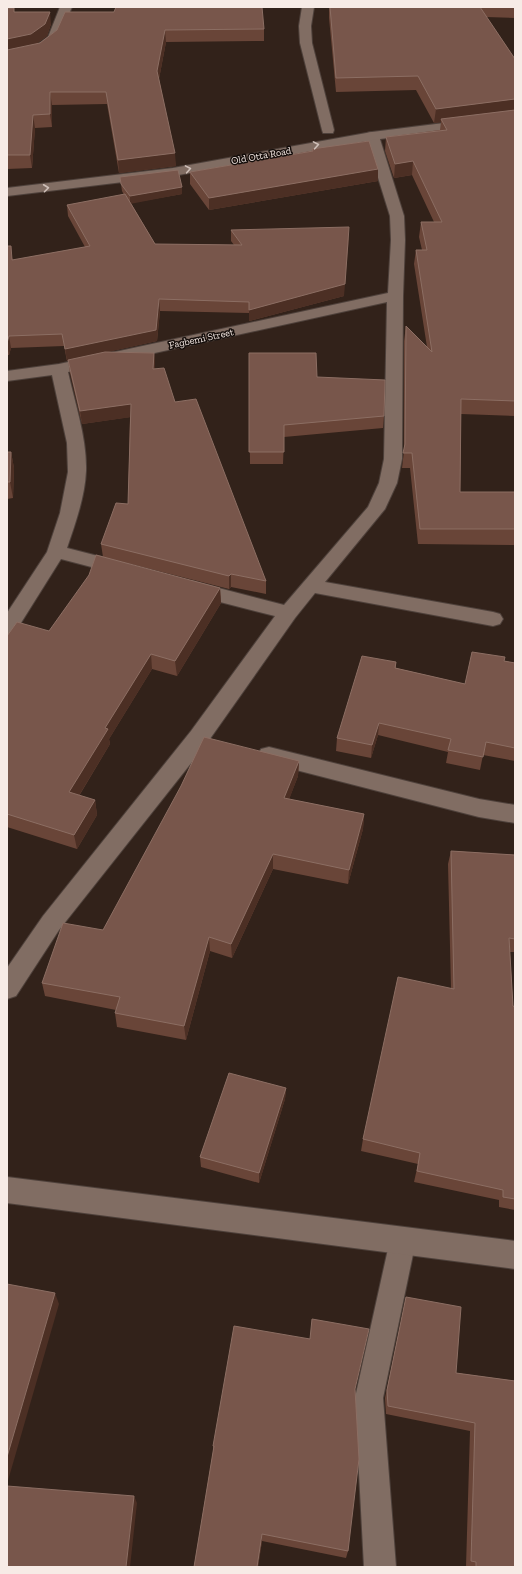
<svg xmlns="http://www.w3.org/2000/svg" width="522" height="1574" viewBox="0 0 522 1574" font-family="'Zilla Slab',serif">
<rect width="100%" height="100%" fill="#32221a"/>
<g fill="none" stroke-linecap="round" stroke-linejoin="round">
<defs>
<path id="service" d="M403,1227L413,1231L416,1240L383,1398L396,1567H364L355,1398L390,1240L393,1231Z"/>
<g id="minor">
<path d="M60,7H72L57,41L41,54L7,61V53L33,48L48,37Z"/>
<path d="M302,7H314L311,26L312,43L334,130L333,133H323L322,130L300,43L299,26Z"/>
<path d="M372,132L377,133L379,136L404,216L405,240L403,296L402,459L397,483L385,509L325,582L493,612L500,614L503,619L500,624L493,626L315,593L295,618L207,743L59,930L16,996L7,999V968L43,916L191,731L275,616L185,593L182,588L185,583L192,581L284,605L368,507L379,483L384,459L387,302L68,372C75,404 87,438 86,471C85,497 75,524 67,548L129,564L132,569L129,574L122,575L61,559L14,634L7,636V613L47,552L60,513L68,472L67,443L52,375L7,381V371L59,364L388,293L391,240L390,216L365,136L367,133Z"/>
<path d="M269,747L479,799L515,805V823L479,817L261,761L258,755L261,749Z"/>
<path d="M7,1177L515,1241V1269L7,1203Z"/>
</g>
<path id="tertiary" d="M515,114V122L372,140L173,176L7,196V188L173,168L372,132Z"/>
</defs>
<use href="#service" stroke="#4e413b" stroke-width="2"/>
<use href="#minor" stroke="#4e413b" stroke-width="2"/>
<use href="#tertiary" stroke="#4e413b" stroke-width="2"/>
<use href="#service" fill="#816d63" fill-rule="evenodd"/>
<use href="#minor" fill="#816d63" fill-rule="evenodd"/>
<use href="#tertiary" fill="#816d63" fill-rule="evenodd"/>
</g>
<g fill="#694538">
<path d="M329,7H515V18L486,17L515,59V416L461,414L460,492H515V545L418,544L410,468H402L404,451V341L406,326L427,347L414,264L416,250H422L419,237L421,222H434L412,175L394,178L385,151L386,137L440,130L441,122L434,123L416,90L336,92L329,18Z"/>
<path d="M7,8L15,12L51,24L47,36L36,44L40,43L57,30L264,29V41L166,42L159,79L176,166L119,173L107,104L52,105V127L35,128L32,168L7,169Z"/>
<path d="M312,149L378,181L209,210L190,184V172L312,151Z"/>
<path d="M120,177L182,194L131,203L155,244L234,245L231,241V230L344,296L249,321V313L160,311L157,341L107,352L154,353L155,369L175,402L266,581V594L231,587L229,589L103,557L101,544L128,504L130,417L82,424L70,373L68,360L67,361L64,346L11,348L9,355H7V246L13,260L85,247L68,216L67,205L124,195L122,191Z"/>
<path d="M249,353L317,377L384,416L383,428L284,437L283,464H250Z"/>
<path d="M7,452H11L14,468L13,498L7,499Z"/>
<path d="M220,588L221,603L177,676L152,669L109,739L110,744L79,796L95,800L97,815L77,849L7,827V636L49,631Z"/>
<path d="M504,661L515,663V761L483,755L480,770L446,763L448,752L378,735L371,758L336,751L337,738L396,662V668L465,684Z"/>
<path d="M299,761L298,776L289,799L364,814L363,829L348,884L273,869L232,958L210,951L186,1040L117,1027L115,1013L116,1010L45,996L42,983Z"/>
<path d="M451,851L515,855V952H510L513,1006L515,1007V1210L499,1207V1200L414,1182L418,1164L361,1151L363,1139L451,988L448,864Z"/>
<path d="M286,1088L285,1099L259,1183L201,1167L200,1157Z"/>
<path d="M406,1297L456,1373L515,1381V1567H466L470,1431L386,1414L385,1398L404,1307Z"/>
<path d="M355,1389L348,1551L346,1558L262,1541L258,1567H194L213,1452V1446Z"/>
</g>
<g fill="#4c2f24">
<path d="M50,12L51,24L47,36L32,47L7,52V39Z"/>
<path d="M165,30L166,42L158,84L157,71Z"/>
<path d="M50,92L52,105V127L50,114Z"/>
<path d="M515,99V113L441,119V122L434,123L436,109Z"/>
<path d="M33,115L35,128L32,168L30,155Z"/>
<path d="M175,153L176,166L119,173L118,160Z"/>
<path d="M413,161L412,175L394,178L395,164Z"/>
<path d="M378,169V181L209,210V198Z"/>
<path d="M182,187V194L130,204V196Z"/>
<path d="M349,238L344,296L249,321V310Z"/>
<path d="M159,299L160,311L157,341L67,361L65,349Z"/>
<path d="M9,336L11,348L9,355L7,343Z"/>
<path d="M154,353L155,366L154,382L153,369Z"/>
<path d="M131,404L132,417L82,424L80,411Z"/>
<path d="M11,452L14,468L13,498L10,482Z"/>
<path d="M231,574V587L229,589V576Z"/>
<path d="M220,588L221,603L177,676L175,661Z"/>
<path d="M151,654L152,669L109,739L110,744L72,807L69,792L105,728Z"/>
<path d="M379,723L378,735L371,758L372,745Z"/>
<path d="M299,761L298,776L284,813V798Z"/>
<path d="M95,800L97,815L77,849L74,835Z"/>
<path d="M364,814L363,829L348,884L349,870Z"/>
<path d="M273,854V869L232,958L231,944Z"/>
<path d="M209,937L210,951L186,1040L184,1026Z"/>
<path d="M286,1088L285,1099L259,1183V1173Z"/>
<path d="M55,1293L59,1304L7,1484V1457Z"/>
<path d="M134,1496L137,1503L130,1567H126Z"/>
<path d="M262,1534V1541L258,1567H257Z"/>
</g>
<g fill="#78564b" stroke="#8c6e63">
<path d="M116,7H262L264,29L165,30L157,71L175,153L118,160L106,92H50V114L33,115L30,155H7V50L40,43L57,30L65,12H114Z"/>
<path d="M330,7H480L515,59V99L436,109L418,76L336,78Z"/>
<path d="M7,8H14V12H50L45,24L31,34L7,39Z"/>
<path d="M515,110V401L461,399L460,492H515V529H420L412,453H403L405,444L406,326L432,352L416,250H427L421,222H442L413,161L395,164L386,137L447,130L441,119Z"/>
<path d="M369,141L378,169L209,198L190,172L313,151L312,149Z"/>
<path d="M178,170L182,187L130,196L121,184L120,177Z"/>
<path d="M125,194L155,244L242,245L231,230L349,227L345,284L249,310V302L159,299L156,330L65,349L62,334L9,336L7,343V246H11L12,260L90,246L67,205Z"/>
<path d="M105,352L154,353L153,369L164,368L175,402L196,399L266,581L231,574L229,576L101,544L116,503L128,504L131,404L80,411L68,360Z"/>
<path d="M249,353H316L317,377L385,380L384,416L284,425V452H249Z"/>
<path d="M7,452H11L10,482H7Z"/>
<path d="M96,555L220,588L175,661L151,654L105,728L108,729L69,792L95,800L74,835L7,814V636L17,622L49,631L89,575Z"/>
<path d="M472,652L505,657L504,661L515,663V748L486,742L483,757L448,750L451,739L379,723L372,745L337,738L362,656L396,662L395,668L465,684Z"/>
<path d="M204,737L299,761L284,798L364,814L349,870L273,854L231,944L209,937L184,1026L115,1013L120,997L42,983L63,923L103,930L181,786Z"/>
<path d="M451,851L515,855V939L509,938L513,1006L515,1007V1199L503,1197V1190L417,1171L420,1153L363,1139L398,977L454,989Z"/>
<path d="M229,1073L286,1088L259,1173L200,1157Z"/>
<path d="M7,1284L55,1293L7,1457Z"/>
<path d="M406,1297L461,1307L456,1373L515,1381V1567H476V1562L471,1561L475,1423L388,1406L387,1390Z"/>
<path d="M312,1319L369,1329L355,1389L359,1459L348,1551L262,1534L257,1567H194L214,1446H213L234,1326L310,1339Z"/>
<path d="M7,1486L134,1496L126,1567H7Z"/>
</g>
<defs><path id="oneway-chevron" d="M-2-3.5L2.5 0L-2 3.5" fill="none" stroke-width="1.6" stroke-linecap="round" stroke-linejoin="round"/></defs>
<g stroke="#cebfb8">
<use href="#oneway-chevron" transform="translate(316 145) rotate(-10)"/>
<use href="#oneway-chevron" transform="translate(188 169) rotate(-10)"/>
<use href="#oneway-chevron" transform="translate(46 188) rotate(-7)"/>
</g>
<g text-anchor="middle" stroke-width="3" stroke-linejoin="round" paint-order="stroke">
<g font-size="10" fill="#f7ebe6" stroke="#140d0a">
<text transform="translate(261 155) rotate(-10)" y="4">Old Otta Road</text>
<text transform="translate(201 338) rotate(-12)" y="4">Fagbemi Street</text>
</g>
</g>
<rect width="522" height="1574" fill="none" stroke="#f7ebe6" stroke-width="16"/>
</svg>
